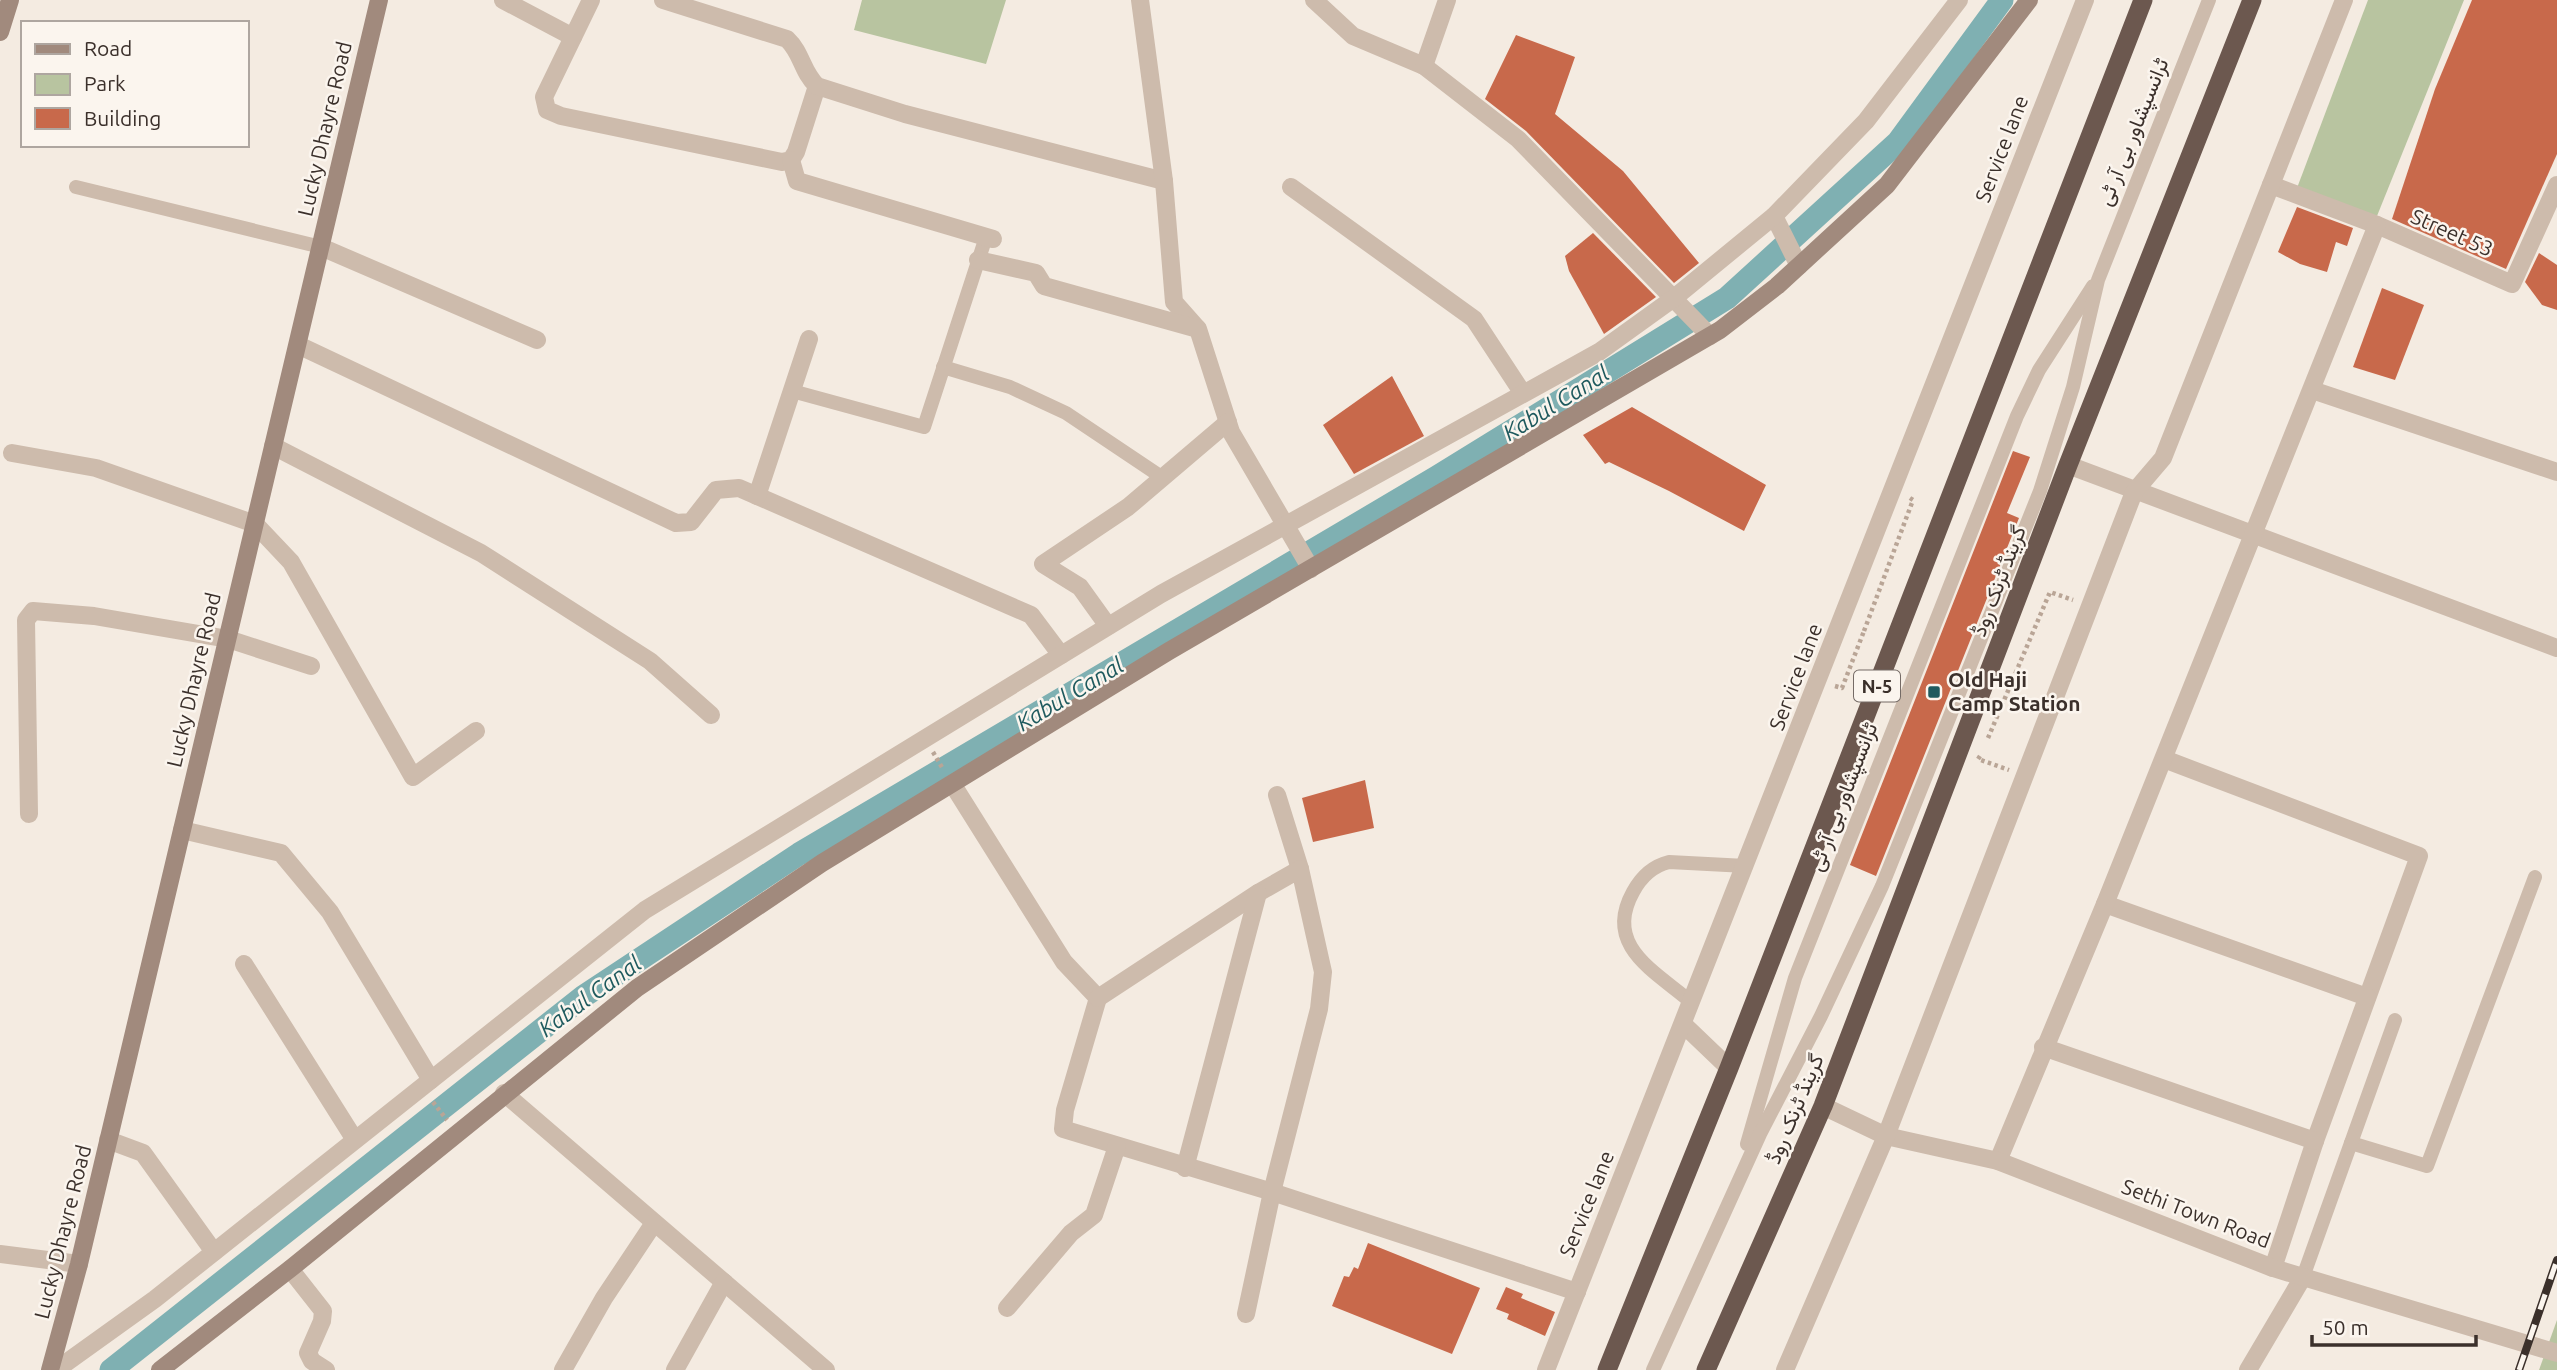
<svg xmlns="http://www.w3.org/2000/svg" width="2557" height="1370" viewBox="0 0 2557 1370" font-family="Ubuntu,Vazirmatn,sans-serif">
<rect width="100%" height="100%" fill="#f4ebe1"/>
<g fill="#b8c4a0">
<path d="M862,0H1006L986,64L854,30Z"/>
<path d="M2368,0H2464L2377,216L2297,188Z"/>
<path d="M2557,1320V1370H2539Z"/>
</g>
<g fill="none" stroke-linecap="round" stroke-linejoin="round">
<path stroke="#7fb0b2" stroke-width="23" d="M111,1370L584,996L799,854L1437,477L1727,298L1898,142L2002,0"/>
</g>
<g fill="#c8694b">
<path d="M2472,0H2557V154L2506,269L2392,219L2435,89Z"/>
<path d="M1516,35L1575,57L1555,114L1623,171L1699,263L1674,283L1526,131L1485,99Z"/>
<path d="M2297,207L2353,228L2347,246L2336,242L2327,272L2300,264L2278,252Z"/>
<path d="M1593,233L1656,297L1604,334L1569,271L1565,256Z"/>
<path d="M2539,253L2557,265V310L2542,305L2525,282Z"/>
<path d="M2382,288L2424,305L2395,380L2353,367Z"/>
<path d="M1392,376L1424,436L1354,474L1323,425Z"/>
<path d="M1632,407L1766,485L1744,531L1669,491L1609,462L1605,464L1583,435Z"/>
<path d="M2013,451L2030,457L2007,513L2019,518L1876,876L1850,865Z"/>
<path d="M1365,780L1374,828L1313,842L1302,798Z"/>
<path d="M1368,1243L1480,1288L1452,1354L1332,1306L1344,1276L1349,1277L1354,1267L1358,1269Z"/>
<path d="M1506,1287L1523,1294L1521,1298L1555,1312L1545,1336L1507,1319L1509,1314L1496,1309Z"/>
</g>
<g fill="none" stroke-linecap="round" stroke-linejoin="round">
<g stroke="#b9a596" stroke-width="4.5" stroke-dasharray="3.5 3.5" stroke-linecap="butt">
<path d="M1864,631L1913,500L1910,498"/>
<path d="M1835,686L1842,688L1864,631"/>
<path d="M1988,738L2050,592L2073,600"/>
<path d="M933,752L943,769"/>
<path d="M1980,756L1978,759L2009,770"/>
<path d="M433,1102L447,1120"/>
</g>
<g stroke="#cdbbac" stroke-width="14">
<path d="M76,187L321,247"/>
<path d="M943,367L1010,387L1066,413L1163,478"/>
<path d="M792,391L924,427L986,237"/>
<path d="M1691,1002C1655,971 1603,946 1633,892C1641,877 1653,866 1669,862L1746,866"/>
<path d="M2351,1143L2427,1166L2535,877"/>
<path d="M1747,1144L1795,978L2017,416L2039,370L2093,286"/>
<path d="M2303,1277L2395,1020"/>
<path d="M1653,1370L1760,1134L1821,1016L1882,886L2040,491L2073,387L2098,280L2209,0"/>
</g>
<g stroke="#cdbbac" stroke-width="18">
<path d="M503,0L573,37"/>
<path d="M591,0L544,97L547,110L561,116L782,162L791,160L796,152L817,86"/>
<path d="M663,0L787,39C802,53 802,72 817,86L905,114L1164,181"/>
<path d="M1140,0L1164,181L1174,302L1197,328"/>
<path d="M1314,0L1353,36L1424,66L1518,139L1710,336"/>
<path d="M1424,66L1447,0"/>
<path d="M791,160L797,181L993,239"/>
<path d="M2271,185L2377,225L2512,284L2557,185"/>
<path d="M1291,187L1474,319L1522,392"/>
<path d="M1774,216L1799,266"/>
<path d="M321,247L537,340"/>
<path d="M978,260L1036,273L1044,286L1198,329L1231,432L1311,569"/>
<path d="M298,345L676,523L691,522L716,490L739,488L1031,615L1061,655"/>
<path d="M2312,390L2557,472"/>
<path d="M273,446L481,553L650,661L711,715"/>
<path d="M12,453L96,468L255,524L291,562L413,777L476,731"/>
<path d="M2068,465L2557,648"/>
<path d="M757,496L809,339"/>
<path d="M1108,626L1080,587L1043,564L1128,507L1228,422"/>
<path d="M2164,759L2419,856L2315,1141L2273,1268"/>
<path d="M953,785L1064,962L1098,998L1065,1110L1063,1129L1272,1192L1577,1292"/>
<path d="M1277,795L1300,869"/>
<path d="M29,814L26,620L33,611L94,616L228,639L311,666"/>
<path d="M182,830L281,853L330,912L431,1080"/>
<path d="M2105,904L2367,997"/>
<path d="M244,964L355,1140"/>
<path d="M1098,998L1258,893L1300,869L1323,972L1319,1009L1272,1192L1246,1314"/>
<path d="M2043,1047L2315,1141"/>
<path d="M504,1093L826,1370"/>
<path d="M108,1140L143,1153L214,1252"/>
<path d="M1998,1161L2105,904L2377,225"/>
<path d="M1185,1168L1258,893"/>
<path d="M0,1254L79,1264"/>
<path d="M290,1269L323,1311L322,1321L308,1353L312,1361L326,1370"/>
<path d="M1007,1308L1071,1233L1094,1215L1117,1146"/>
<path d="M56,1370L155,1299L645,910L1161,594L1599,352L1674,298L1774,216L1866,121L1959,0"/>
<path d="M563,1370L604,1298L654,1223"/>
<path d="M675,1370L724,1282"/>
<path d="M2248,1370L2303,1277"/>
</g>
<g stroke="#cdbbac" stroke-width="18">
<path d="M1683,1024L1729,1068"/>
<path d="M1823,1106L1886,1136L1998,1161L2273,1268L2557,1353"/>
<path d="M1546,1370L2085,0"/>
<path d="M1785,1370L1886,1136L2134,492L2163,458L2344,0"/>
</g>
<g stroke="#a18a7d" stroke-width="18">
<path d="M0,32L10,0"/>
<path d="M50,1370L79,1264L379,0"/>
<path d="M160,1370L290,1269L637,988L822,863L1169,651L1720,330L1777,286L1887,185L2029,0"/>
</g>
<g stroke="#6c584f" stroke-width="19">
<path d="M1607,1370L1729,1068L2143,0"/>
<path d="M1706,1370L1823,1106L2068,465L2252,0"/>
</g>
<defs>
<path id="rail" d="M2519,1370L2557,1260"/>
</defs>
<use href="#rail" stroke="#3b302b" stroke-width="8"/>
<use href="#rail" stroke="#fbf5ee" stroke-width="5" stroke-dasharray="16" stroke-linecap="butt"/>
</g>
<rect fill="#1f5a5e" stroke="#fbf5ee" stroke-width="2.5" x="1927" y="685" width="14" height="14" rx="3.5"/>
<g text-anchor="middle" stroke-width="5" stroke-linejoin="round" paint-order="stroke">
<rect fill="#fbf5ee" stroke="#756b66" stroke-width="2" x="1854" y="670.5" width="46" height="31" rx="5"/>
<g font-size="19" font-weight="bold" fill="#3b302b">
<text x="1877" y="693">N-5</text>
</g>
<g font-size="21" fill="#3b302b" stroke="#fbf5ee">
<text transform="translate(325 129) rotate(-77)" y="7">Lucky Dhayre Road</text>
<text transform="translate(2133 132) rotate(-68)" y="7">ٹرانسپشاور بی آر ٹی</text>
<text transform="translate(2002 149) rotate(-69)" y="7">Service lane</text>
<text transform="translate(2452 233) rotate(24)" y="7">Street 53</text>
<text transform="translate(1999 581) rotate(-69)" y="7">گرینڈ ٹرنک روڈ</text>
<text transform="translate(1796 677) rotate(-69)" y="7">Service lane</text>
<text transform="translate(194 680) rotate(-77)" y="7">Lucky Dhayre Road</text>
<text transform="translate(1843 797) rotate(-69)" y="7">ٹرانسپشاور بی آر ٹی</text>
<text transform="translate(1795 1109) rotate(-67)" y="7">گرینڈ ٹرنک روڈ</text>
<text transform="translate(1587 1204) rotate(-68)" y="7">Service lane</text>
<text transform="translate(2196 1214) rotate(21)" y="7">Sethi Town Road</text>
<text transform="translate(63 1232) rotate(-76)" y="7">Lucky Dhayre Road</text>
</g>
<g font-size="21" font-weight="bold" fill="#3b302b" stroke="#fbf5ee" text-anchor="start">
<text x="1948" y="687">Old Haji<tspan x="1948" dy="24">Camp Station</tspan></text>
</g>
<g font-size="23" font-style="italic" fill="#1f5a5e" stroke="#fbf5ee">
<text transform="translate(1556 403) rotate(-32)" y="8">Kabul Canal</text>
<text transform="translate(1070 694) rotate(-31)" y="8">Kabul Canal</text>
<text transform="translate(590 996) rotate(-36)" y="8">Kabul Canal</text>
</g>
</g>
<rect x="21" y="21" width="228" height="126" fill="#fbf5ee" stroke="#aea6a0" stroke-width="2"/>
<rect x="35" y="44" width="35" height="10" fill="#a18a7d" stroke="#aea6a0" stroke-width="2"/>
<text x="84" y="56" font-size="21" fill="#3b302b">Road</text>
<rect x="35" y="74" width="35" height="21" fill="#b8c4a0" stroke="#aea6a0" stroke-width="2"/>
<text x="84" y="91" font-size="21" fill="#3b302b">Park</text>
<rect x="35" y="108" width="35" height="21" fill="#c8694b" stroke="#aea6a0" stroke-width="2"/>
<text x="84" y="126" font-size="21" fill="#3b302b">Building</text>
<path d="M2312 1335v10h164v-10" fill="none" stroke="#3b302b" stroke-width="3.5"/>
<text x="2322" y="1335" font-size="21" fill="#3b302b" stroke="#fbf5ee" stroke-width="5" paint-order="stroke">50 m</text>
</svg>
